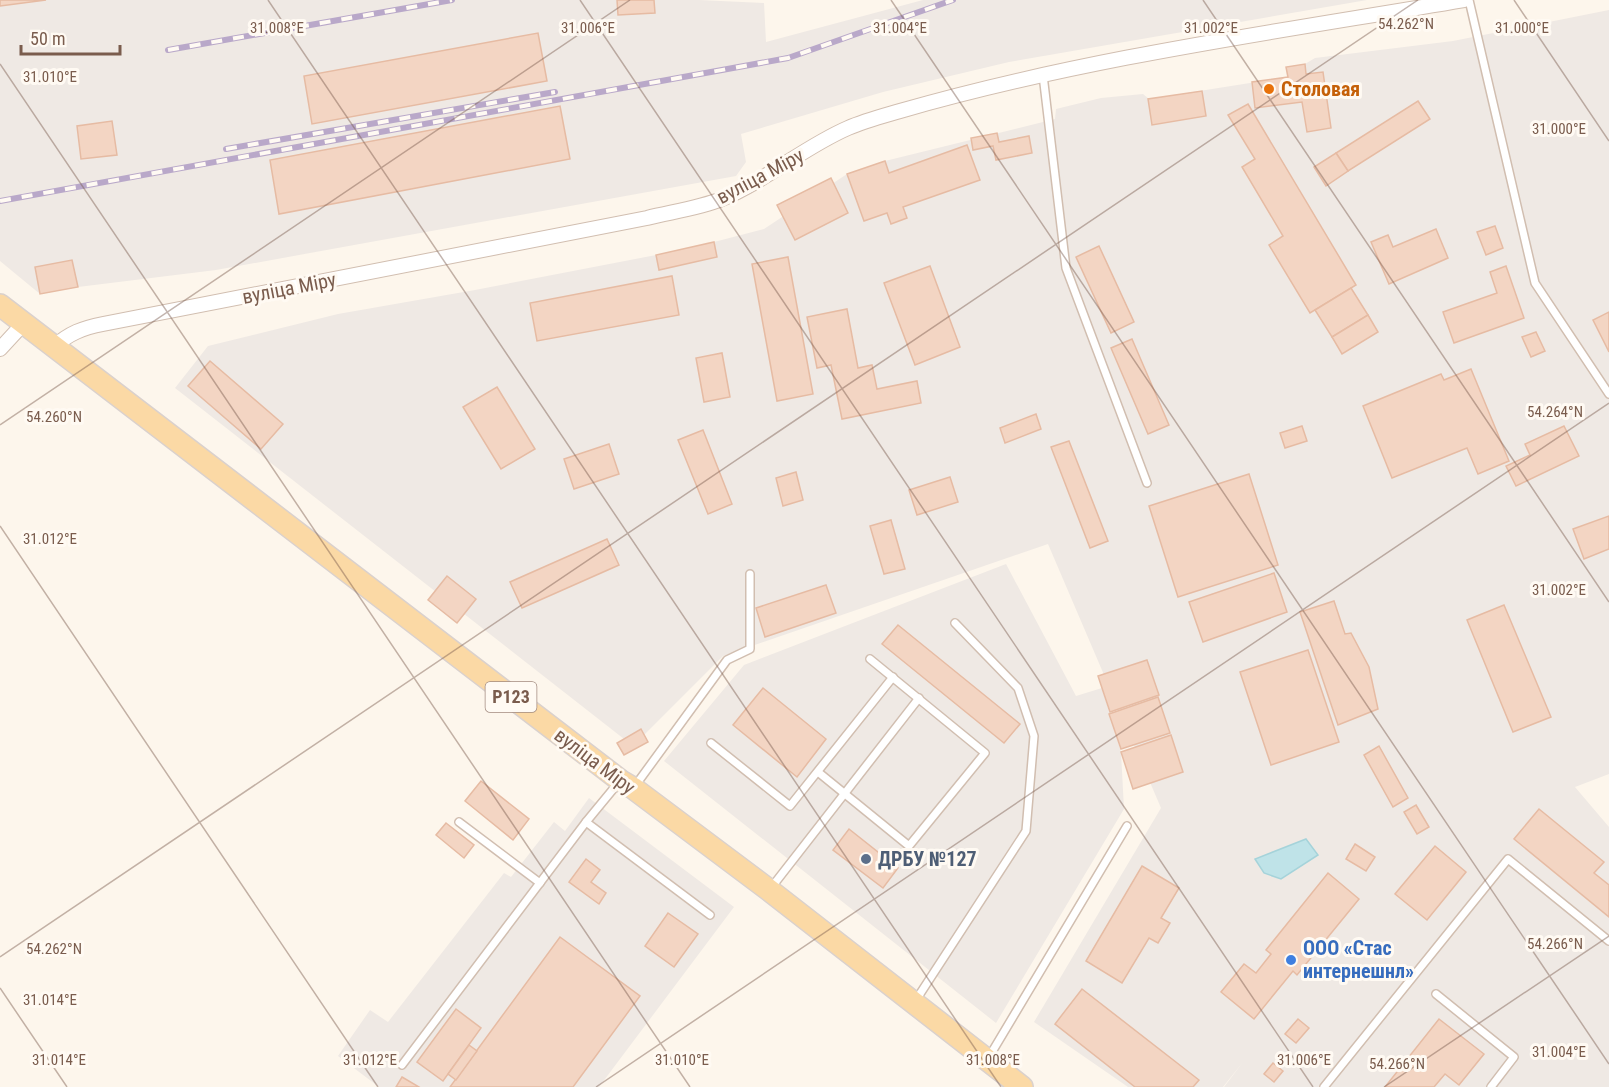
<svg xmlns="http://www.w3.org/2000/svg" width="1609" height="1087" viewBox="0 0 1609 1087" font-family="'Roboto Condensed',sans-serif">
<rect width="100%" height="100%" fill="#fdf6ec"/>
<g fill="#efe9e4">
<path d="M0,0H699L764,3L766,42L923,0H1367L1009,62L883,92L741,134L746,162L736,176L216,270L78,287L40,294L0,261Z"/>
<path d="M1609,10V774L1575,787L1609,827V1087H1224L1243,1062L1223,1087H1128L1034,1022L1161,808L1048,544L723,656L633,746L175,388L208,346L338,314L475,290L656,255L659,270L717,257L714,242L764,229L847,174L885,161L1055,119L1056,109L1101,98L1143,94L1149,99L1287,77L1286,67L1305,64L1315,58L1453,41Z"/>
<path d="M1006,564L1076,696L1102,688L1121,752L1124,809L996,1023L664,761L744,665Z"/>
<path d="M589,798L734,907L599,1087H379L338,1056L370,1010L388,1022L504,873L511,877L554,822L565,831Z"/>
</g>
<path fill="#bfe3e8" stroke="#a5d3da" stroke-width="1.5" d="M1306,839L1318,855L1281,879L1264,873L1255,859Z"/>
<g fill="#f3d5c3" stroke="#e6bba3" stroke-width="1.5">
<path d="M0,0H46L0,6Z"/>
<path d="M617,0H654L655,13L618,15Z"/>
<path d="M538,33L547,81L312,124L304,76Z"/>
<path d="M1305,64L1306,74L1323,72L1331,128L1307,132L1302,102L1255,108L1252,82L1288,77L1286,67Z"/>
<path d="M1202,91L1206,116L1152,125L1148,99Z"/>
<path d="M1418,101L1430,119L1348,171L1336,153Z"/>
<path d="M1248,104L1356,285L1310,313L1269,245L1283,236L1242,167L1255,159L1228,115Z"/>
<path d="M560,106L570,159L279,214L270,160Z"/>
<path d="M112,121L117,155L81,159L77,126Z"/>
<path d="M997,133L999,142L1029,136L1032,153L996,160L993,146L973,150L971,138Z"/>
<path d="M967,145L980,180L903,207L907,218L891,224L887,213L864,221L847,174L885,161L889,173Z"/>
<path d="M1336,153L1348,171L1326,186L1314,167Z"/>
<path d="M831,178L848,213L795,240L777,205Z"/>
<path d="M1495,226L1503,248L1486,255L1477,232Z"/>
<path d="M1436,229L1448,258L1389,284L1371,242L1388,235L1393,247Z"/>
<path d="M714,242L717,257L659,270L656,255Z"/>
<path d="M1099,246L1134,322L1111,333L1076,257Z"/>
<path d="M788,257L813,394L777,401L752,264Z"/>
<path d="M72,260L78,287L40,294L35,267Z"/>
<path d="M930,266L960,347L915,365L884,283Z"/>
<path d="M1506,266L1524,318L1454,343L1443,312L1497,293L1490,272Z"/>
<path d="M672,276L679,315L537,341L530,303Z"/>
<path d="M1351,288L1368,315L1332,337L1315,310Z"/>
<path d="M847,309L858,368L872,365L877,389L917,381L921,403L842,419L831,365L817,368L807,317Z"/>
<path d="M1609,312V352L1593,320Z"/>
<path d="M1368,315L1378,332L1342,354L1332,337Z"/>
<path d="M1536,332L1545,351L1531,357L1522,337Z"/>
<path d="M1132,339L1169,425L1148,434L1111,348Z"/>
<path d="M722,353L730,397L704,402L696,358Z"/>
<path d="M210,361L283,424L261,449L188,386Z"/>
<path d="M1471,369L1509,461L1478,474L1467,448L1392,478L1363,406L1441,374L1444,380Z"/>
<path d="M497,387L535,449L501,469L463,407Z"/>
<path d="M1036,414L1041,429L1005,443L1000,428Z"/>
<path d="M1302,426L1307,441L1285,448L1280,433Z"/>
<path d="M1564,426L1579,456L1516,486L1506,466L1530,455L1525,444Z"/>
<path d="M703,430L732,504L708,514L678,440Z"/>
<path d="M1069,441L1108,541L1090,548L1051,447Z"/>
<path d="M609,444L619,474L574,489L564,459Z"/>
<path d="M796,472L803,500L783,506L776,478Z"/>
<path d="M1249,474L1278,565L1178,597L1149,506Z"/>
<path d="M950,477L958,502L917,515L909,490Z"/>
<path d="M1609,516V549L1584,559L1573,529Z"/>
<path d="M891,520L905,569L884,574L870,526Z"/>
<path d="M607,539L619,565L522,608L510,582Z"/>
<path d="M1274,573L1287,612L1203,642L1189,602Z"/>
<path d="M447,576L476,599L457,623L428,600Z"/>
<path d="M826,585L836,613L765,637L756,608Z"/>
<path d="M1334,601L1345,634L1351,633L1369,667L1378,709L1338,725L1300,612Z"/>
<path d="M1504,605L1551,717L1513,732L1467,620Z"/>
<path d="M898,625L1020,724L1004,743L882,644Z"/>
<path d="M1308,650L1339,742L1271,765L1240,672Z"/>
<path d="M1147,660L1159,695L1110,712L1098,676Z"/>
<path d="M763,688L826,739L797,777L733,725Z"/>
<path d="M1158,697L1170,733L1121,749L1109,714Z"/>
<path d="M641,729L648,742L624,755L617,743Z"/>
<path d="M1171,735L1183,772L1133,789L1121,752Z"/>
<path d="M1379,746L1408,798L1393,807L1364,755Z"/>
<path d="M481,781L529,819L513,840L465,801Z"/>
<path d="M1416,805L1429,827L1417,834L1404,812Z"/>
<path d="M1539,809L1604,862L1594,873L1609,885V917L1514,839Z"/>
<path d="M446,823L474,845L464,858L436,835Z"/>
<path d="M849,829L898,868L883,888L833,850Z"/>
<path d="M1355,844L1375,857L1366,871L1346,859Z"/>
<path d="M1435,846L1466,872L1427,920L1395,894Z"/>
<path d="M586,859L600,870L591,882L606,893L599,904L569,882Z"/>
<path d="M1142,866L1179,888L1161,918L1170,923L1158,943L1149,938L1122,983L1086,961Z"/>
<path d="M1328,873L1359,899L1297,975L1293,971L1254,1019L1221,992L1244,964L1256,973L1271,954L1266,950Z"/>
<path d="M668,913L698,934L674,967L645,946Z"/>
<path d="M560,937L640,996L573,1087H450Z"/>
<path d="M1082,989L1199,1080L1193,1087H1135L1055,1024Z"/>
<path d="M456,1009L481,1028L443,1081L417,1062Z"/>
<path d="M1298,1019L1309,1028L1296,1043L1285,1034Z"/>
<path d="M1439,1019L1484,1054L1459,1085L1445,1074L1434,1087H1385Z"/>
<path d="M469,1045L477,1051L456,1080L448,1074Z"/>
<path d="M1273,1063L1283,1071L1274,1082L1264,1074Z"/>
<path d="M402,1077L419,1087H396Z"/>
</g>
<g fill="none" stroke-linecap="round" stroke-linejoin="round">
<defs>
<g id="service">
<path d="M1469,0L1535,283L1609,394"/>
<path d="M1043,75L1066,268L1147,483"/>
<path d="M711,743L790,806L893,677"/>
<path d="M818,772L909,846L985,753L870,659"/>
<path d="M635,786L727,660L750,649V574"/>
<path d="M459,822L540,883"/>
<path d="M586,822L710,915"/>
<path d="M771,888L919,698"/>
<path d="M1436,994L1514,1057L1491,1087"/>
<path d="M916,1000L1026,831L1034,736L1018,688L955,623"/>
<path d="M989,1057L1127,826"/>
<path d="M402,1065L586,822L619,782"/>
<path d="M1324,1087L1508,859L1609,941"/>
</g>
<g id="minor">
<path d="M54,347C69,333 83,328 103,324L647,218C671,212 699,208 722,199C767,180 804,147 848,128C864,121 883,116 900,111C1084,58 1276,32 1464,0"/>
<path d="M0,349L24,323"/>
</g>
<path id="primary" d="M0,305L621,781L633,788L769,890L1022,1087"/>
</defs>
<use href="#service" stroke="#d1beb0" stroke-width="10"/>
<use href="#minor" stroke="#d1beb0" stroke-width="16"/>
<use href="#primary" stroke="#dad1cd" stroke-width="24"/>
<use href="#service" stroke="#fff" stroke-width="7"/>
<use href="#minor" stroke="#fff" stroke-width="14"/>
<use href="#primary" stroke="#fbd9a5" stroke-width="21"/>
<defs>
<g id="rail">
<path d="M168,50L452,0"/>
<path d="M226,149L555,92"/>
<path d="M0,201L788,58L953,0"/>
</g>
</defs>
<use href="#rail" stroke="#b9a8c9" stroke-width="6"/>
<use href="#rail" stroke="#fffaf3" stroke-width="4" stroke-dasharray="11" stroke-linecap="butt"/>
</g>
<path fill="none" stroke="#7a5c4d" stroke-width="1.5" stroke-opacity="0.45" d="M268,0L1001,1087M580,0L1313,1087M891,0L1609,1064M1203,0L1609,602M1514,0L1609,141M0,64L690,1087M0,425L630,0M0,526L378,1087M0,957L1418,0M0,988L67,1087M596,1087L1609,403M1384,1087L1609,936"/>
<circle fill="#e8710a" stroke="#fffaf3" stroke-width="2" cx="1269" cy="89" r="6"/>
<circle fill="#5c6f8a" stroke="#fffaf3" stroke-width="2" cx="866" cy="859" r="6"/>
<circle fill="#3f7fe0" stroke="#fffaf3" stroke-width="2" cx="1291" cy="960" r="6"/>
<g text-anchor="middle" stroke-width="6" stroke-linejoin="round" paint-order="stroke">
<rect fill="#fffaf3" stroke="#a28b7f" stroke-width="1.5" x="485.5" y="682" width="51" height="30" rx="4.5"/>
<g font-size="18" font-weight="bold" fill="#7a5c4d">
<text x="511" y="703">Р123</text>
</g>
<g font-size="20" font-weight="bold" fill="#c56008" stroke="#fffaf3" text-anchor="start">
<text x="1281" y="96">Столовая</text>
</g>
<g font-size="20" fill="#7a5c4d" stroke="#fffaf3">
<text transform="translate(760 176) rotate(-28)" y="7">вуліца Міру</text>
<text transform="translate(289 288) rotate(-11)" y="7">вуліца Міру</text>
<text transform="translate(595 761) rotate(37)" y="7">вуліца Міру</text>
</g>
<g font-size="20" font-weight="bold" fill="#4e5e75" stroke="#fffaf3" text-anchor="start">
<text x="878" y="866">ДРБУ №127</text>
</g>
<g font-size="20" font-weight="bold" fill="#366cbe" stroke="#fffaf3" text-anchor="start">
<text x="1303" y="955">ООО «Стас<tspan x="1303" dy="23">интернешнл»</tspan></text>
</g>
</g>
<g font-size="15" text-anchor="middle" fill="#7a5c4d" stroke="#fffaf3" stroke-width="6" stroke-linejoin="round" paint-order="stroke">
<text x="1406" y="29">54.262°N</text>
<text x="588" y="33">31.006°E</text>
<text x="900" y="33">31.004°E</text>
<text x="1522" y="33">31.000°E</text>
<text x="277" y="33">31.008°E</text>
<text x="1211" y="33">31.002°E</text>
<text x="50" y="82">31.010°E</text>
<text x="1559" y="134">31.000°E</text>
<text x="1555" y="417">54.264°N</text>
<text x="54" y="422">54.260°N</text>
<text x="50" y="544">31.012°E</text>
<text x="1559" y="595">31.002°E</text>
<text x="1555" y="949">54.266°N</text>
<text x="54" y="954">54.262°N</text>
<text x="50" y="1005">31.014°E</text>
<text x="1559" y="1057">31.004°E</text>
<text x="59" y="1065">31.014°E</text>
<text x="370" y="1065">31.012°E</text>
<text x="682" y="1065">31.010°E</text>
<text x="993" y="1065">31.008°E</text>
<text x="1304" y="1065">31.006°E</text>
<text x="1397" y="1069">54.266°N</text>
</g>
<path d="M21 45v9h99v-9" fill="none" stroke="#7a5c4d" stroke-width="3"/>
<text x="30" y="45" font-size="18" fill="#7a5c4d" stroke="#fffaf3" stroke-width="4.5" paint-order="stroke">50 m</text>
</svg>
